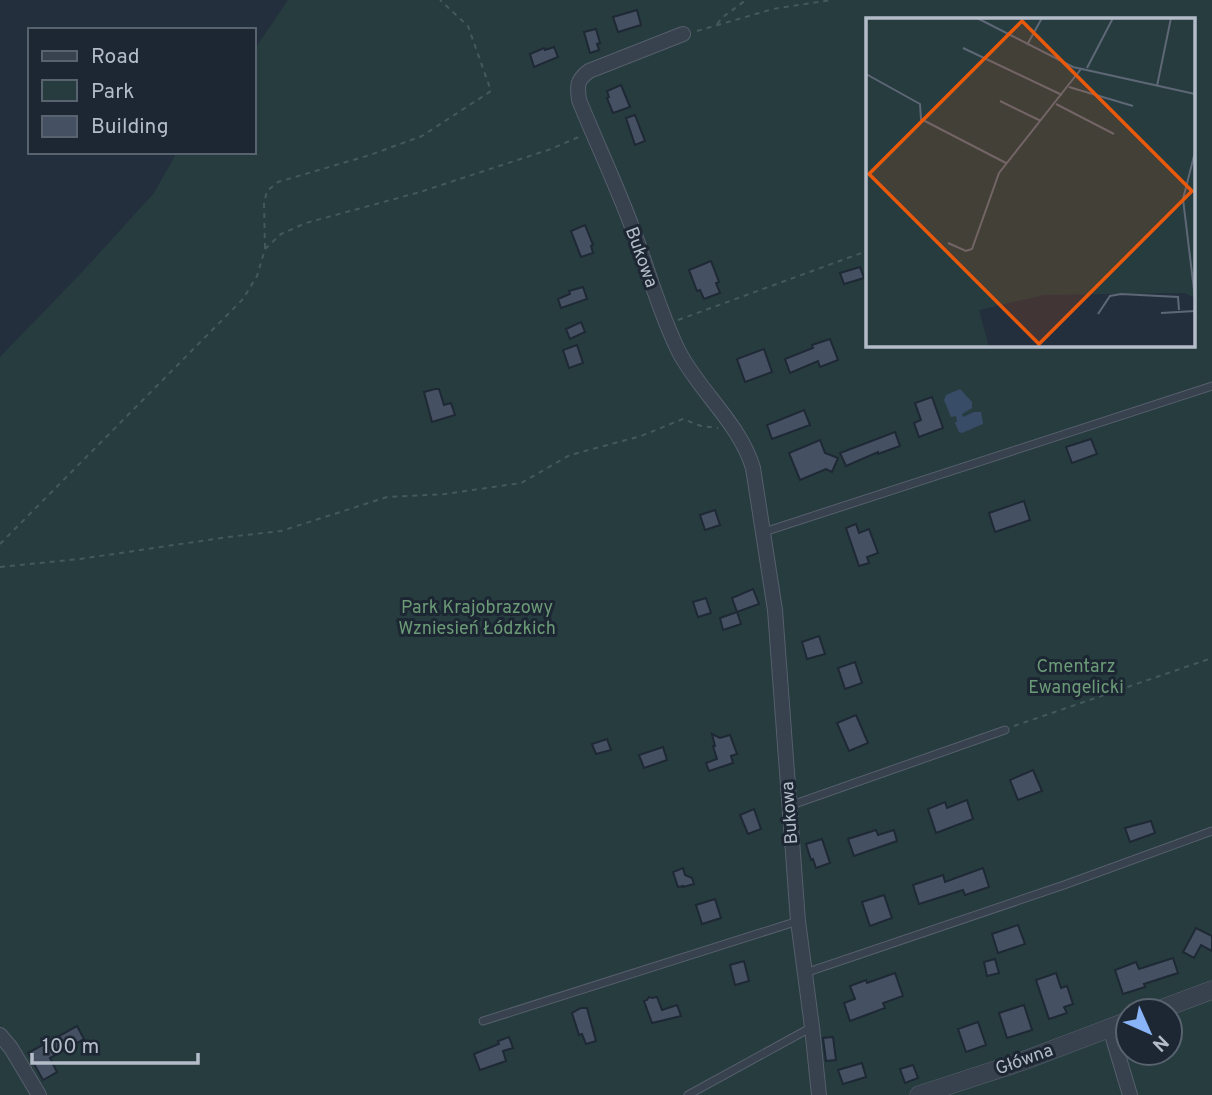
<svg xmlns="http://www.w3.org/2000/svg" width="1212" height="1095" viewBox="0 0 1212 1095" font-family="Overpass,sans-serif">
<rect width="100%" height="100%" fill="#242f3e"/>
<path fill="#263c3f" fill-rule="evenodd" d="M288,0H1212V1095H0V357L84,270L154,193L177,152H254V50ZM867,19H1193V345H867ZM1128,1011H1170V1053H1128Z"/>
<path fill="#394c67" d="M960,389L972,402V408L962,414L963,417L974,412H981L983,424L962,433L959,432L955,423L957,421L956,416L951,417L944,400L946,395Z"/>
<g fill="#455162" stroke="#1f2835" stroke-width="2">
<path d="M637,10L641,25L618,32L613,17Z"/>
<path d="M596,29L600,43L597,44L599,50L590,53L584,32Z"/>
<path d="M554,47L558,57L534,67L530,54L544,48L545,50Z"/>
<path d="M621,85L630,107L613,113L607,98L609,97L607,91Z"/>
<path d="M635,115L645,141L635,145L626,118Z"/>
<path d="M585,225L593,245L591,246L593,253L581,257L571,231Z"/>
<path d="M711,261L719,282L716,283L720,293L704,299L700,290L697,291L689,270Z"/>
<path d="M860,267L864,278L844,284L840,273Z"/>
<path d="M583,287L587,299L561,308L558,299L570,294L569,291Z"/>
<path d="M581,322L585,332L570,339L566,329Z"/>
<path d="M830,339L838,360L820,367L818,361L790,373L785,359L813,348L812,345Z"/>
<path d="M577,345L583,363L569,368L563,350Z"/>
<path d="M764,349L772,372L745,382L737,359Z"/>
<path d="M435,389H439L444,405L451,403L455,415L432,422L424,392Z"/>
<path d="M932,397L943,428L919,437L914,423L921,420L915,403Z"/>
<path d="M804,410L810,425L772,439L767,425Z"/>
<path d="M895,432L900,446L878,454V452L846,466L840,453Z"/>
<path d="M1091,439L1097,454L1072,463L1066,447Z"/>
<path d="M820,440L825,453L838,458L832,472L826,469L800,480L789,453Z"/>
<path d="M1024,501L1030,520L995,532L989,513Z"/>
<path d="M715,510L720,525L705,530L700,515Z"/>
<path d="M856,524L859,533L869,529L878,553L867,557L869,563L859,566L846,528Z"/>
<path d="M753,589L759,604L737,612L732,598Z"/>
<path d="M706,598L711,613L698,617L693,602Z"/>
<path d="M737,612L741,624L723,630L720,618Z"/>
<path d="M819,636L825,654L807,659L802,642Z"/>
<path d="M855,662L862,683L845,689L838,668Z"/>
<path d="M856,715L868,743L849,751L837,723Z"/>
<path d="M712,734L720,738L730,735L737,754L731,756L733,763L709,771L706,763L717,759L713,746H715Z"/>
<path d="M607,739L611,750L596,754L592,744Z"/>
<path d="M663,747L667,760L644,768L639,755Z"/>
<path d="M1033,770L1042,791L1018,800L1010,780Z"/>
<path d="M967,800L973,819L936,833L928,809L945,802L947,808Z"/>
<path d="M754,809L761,829L748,834L740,815Z"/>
<path d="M1151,821L1155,833L1130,842L1125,828Z"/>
<path d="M876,830L878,835L894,830L897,841L854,856L848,839Z"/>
<path d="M822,839L830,863L816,868L813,859L811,860L806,844Z"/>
<path d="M683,868L685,875L692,878L694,884L683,887V886L678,887L673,872Z"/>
<path d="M983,868L989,887L965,895L963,890L919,904L913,885L943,875L945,882Z"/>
<path d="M884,895L892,918L870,926L862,902Z"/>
<path d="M715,899L721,918L702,924L696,905Z"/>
<path d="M1018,925L1025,944L998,953L992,934Z"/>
<path d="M1196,928L1212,936V951L1201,945L1194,958L1183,952Z"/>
<path d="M1173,958L1178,973L1144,984L1145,987L1123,994L1115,970L1136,962L1139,969Z"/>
<path d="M995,959L999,973L987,976L984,962Z"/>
<path d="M744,961L749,981L735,985L730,965Z"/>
<path d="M895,973L903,996L883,1003L885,1008L850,1021L844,1003L855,999L850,986L866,980L867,983Z"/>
<path d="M1056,973L1061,988L1067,986L1073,1004L1064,1007L1067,1013L1049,1019L1036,980Z"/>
<path d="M649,997L652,998L657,997L662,1010L677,1005L681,1016L652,1023L644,1001L647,1000Z"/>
<path d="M1024,1005L1032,1030L1007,1038L999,1013Z"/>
<path d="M581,1008H587L596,1041L586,1044L582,1034L579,1035L572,1013Z"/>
<path d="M978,1022L986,1045L966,1052L958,1029Z"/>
<path d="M77,1026L84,1039L50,1058L57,1072L43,1080L28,1053Z"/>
<path d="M509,1037L513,1048L503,1051L506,1061L480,1070L474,1054L499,1044L498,1041Z"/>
<path d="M833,1037L836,1060L826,1061L823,1038Z"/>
<path d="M862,1063L866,1077L843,1084L838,1070Z"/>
<path d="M913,1065L918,1078L905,1083L900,1069Z"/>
</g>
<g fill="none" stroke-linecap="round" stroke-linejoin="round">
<defs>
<g id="service">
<path d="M764,532L1212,386"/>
<path d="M789,806L1005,730"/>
<path d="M805,973L1064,885L1212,831"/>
<path d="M483,1021L798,921"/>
<path d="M688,1095L812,1027"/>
</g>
<g id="minor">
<path d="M683,34L589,71C577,80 577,85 579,100C596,142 616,184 632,227C648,269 659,312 679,352C700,392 740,424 753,468L775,610L798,921L812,1027L819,1095"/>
<path d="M1110,1028L1130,1095"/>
<path d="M0,1035L11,1048L39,1095"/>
</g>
<g id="tertiary">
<path d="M1156,1011L1212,990"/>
<path d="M919,1095L1023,1061L1128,1021"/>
</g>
</defs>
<use href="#service" stroke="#565f6c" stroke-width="9"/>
<use href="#minor" stroke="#565f6c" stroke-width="16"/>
<use href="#tertiary" stroke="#565f6c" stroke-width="19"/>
<g stroke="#44595c" stroke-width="2" stroke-dasharray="5 5" stroke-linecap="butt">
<path d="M717,24L723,17L746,0"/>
<path d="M697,31L773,9L832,0"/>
<path d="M265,248L264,203L267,191L278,182L370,155L422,136L491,91L468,26L440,0"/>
<path d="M678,320L867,251"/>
<path d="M0,544L243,299L257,276L265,249L281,234L306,223L420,192L551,149L581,136"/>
<path d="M0,567L80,559L228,537L281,531L387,497L445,494L521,483L570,455L641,436L683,419L701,426L718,428"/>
<path d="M1014,726L1212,658"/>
</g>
<use href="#service" stroke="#38414e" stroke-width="7"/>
<use href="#minor" stroke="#38414e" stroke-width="14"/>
<use href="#tertiary" stroke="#38414e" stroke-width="18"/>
</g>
<g text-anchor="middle" stroke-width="6" stroke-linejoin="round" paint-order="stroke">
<g font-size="18" fill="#b4bcc9" stroke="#1d2633">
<text transform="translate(642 257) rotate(70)" y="6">Bukowa</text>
<text transform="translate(789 813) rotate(-94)" y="6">Bukowa</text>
<text transform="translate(1024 1059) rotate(-20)" y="6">Główna</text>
</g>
<g font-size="18" fill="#6b9a76" stroke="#1d2633">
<text x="477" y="613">Park Krajobrazowy<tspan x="477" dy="21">Wzniesień Łódzkich</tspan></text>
<text x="1076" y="672">Cmentarz<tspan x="1076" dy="21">Ewangelicki</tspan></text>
</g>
</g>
<g transform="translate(866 18)">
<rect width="329" height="329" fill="#242f3e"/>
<path d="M0,0H329V280L319,275L178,277L113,292L123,329H0Z" fill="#263c3f"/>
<path fill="none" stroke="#5e6776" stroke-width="2" d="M111,0L207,49L329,76M161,27L176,0M97,30L196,77M221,50L247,0M0,56L54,86L55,101L140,145M291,68L305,0M203,69L267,88M134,83L175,103M190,86L248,116M329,134L317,181L329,280M82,225L100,233L106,231L133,155L215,51M295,295L329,293M232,296L244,278L255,276L312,279L313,292"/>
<path fill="#e8590c" fill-opacity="0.15" stroke="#e8590c" stroke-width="3.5" d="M156,3L326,173L173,326L3,156Z"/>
<rect width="329" height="329" fill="none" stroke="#b4bcc9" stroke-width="3.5"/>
</g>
<rect x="28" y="28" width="228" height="126" fill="#1d2633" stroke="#59626f" stroke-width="2"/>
<rect x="42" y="51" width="35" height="10" fill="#38414e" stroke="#59626f" stroke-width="2"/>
<text x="91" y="63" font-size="21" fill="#b4bcc9">Road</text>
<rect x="42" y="80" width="35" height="21" fill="#263c3f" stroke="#59626f" stroke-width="2"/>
<text x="91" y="98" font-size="21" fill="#b4bcc9">Park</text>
<rect x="42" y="116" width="35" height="21" fill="#455162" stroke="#59626f" stroke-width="2"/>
<text x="91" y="133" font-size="21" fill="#b4bcc9">Building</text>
<g transform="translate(1149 1032) rotate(135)"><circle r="33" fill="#1d2633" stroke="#59626f" stroke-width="2"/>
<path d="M0-5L12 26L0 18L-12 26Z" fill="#8ab4f8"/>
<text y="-10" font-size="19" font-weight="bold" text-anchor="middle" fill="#b4bcc9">N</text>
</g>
<path d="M32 1053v10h166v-10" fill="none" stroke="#b4bcc9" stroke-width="3.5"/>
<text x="42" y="1053" font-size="21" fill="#b4bcc9" stroke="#1d2633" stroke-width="5" paint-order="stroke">100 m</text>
</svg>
